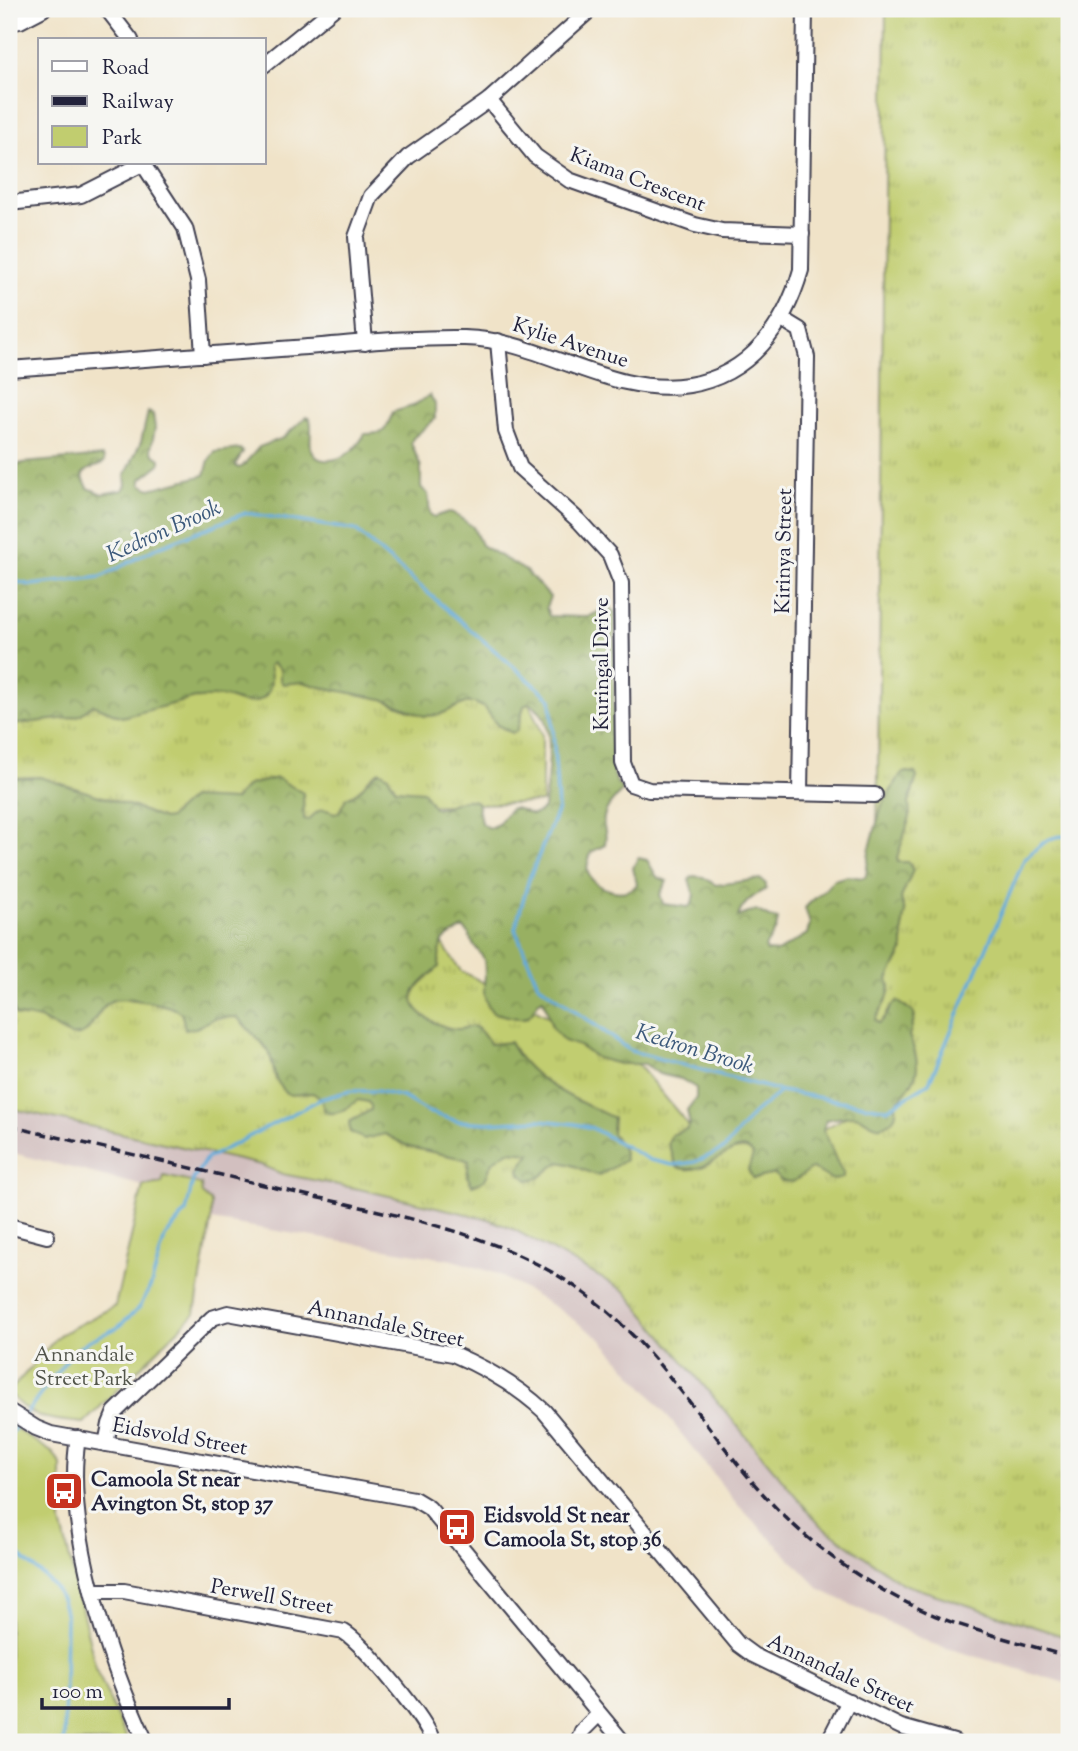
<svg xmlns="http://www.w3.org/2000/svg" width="1078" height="1751" viewBox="0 0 1078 1751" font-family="'Sorts Mill Goudy',serif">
<defs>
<pattern id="grass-tufts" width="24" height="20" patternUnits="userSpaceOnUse" patternTransform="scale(1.75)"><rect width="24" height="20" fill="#c1cd6f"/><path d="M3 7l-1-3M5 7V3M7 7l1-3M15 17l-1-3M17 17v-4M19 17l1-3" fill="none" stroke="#a6b061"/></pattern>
<pattern id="forest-crowns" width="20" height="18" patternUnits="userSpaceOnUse" patternTransform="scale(1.75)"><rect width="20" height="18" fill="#98b062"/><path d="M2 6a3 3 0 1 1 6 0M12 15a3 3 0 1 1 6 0" fill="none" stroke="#7c8f52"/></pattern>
</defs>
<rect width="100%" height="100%" fill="#f6f6f2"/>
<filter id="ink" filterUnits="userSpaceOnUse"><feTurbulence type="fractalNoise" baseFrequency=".0143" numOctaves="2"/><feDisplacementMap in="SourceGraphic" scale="14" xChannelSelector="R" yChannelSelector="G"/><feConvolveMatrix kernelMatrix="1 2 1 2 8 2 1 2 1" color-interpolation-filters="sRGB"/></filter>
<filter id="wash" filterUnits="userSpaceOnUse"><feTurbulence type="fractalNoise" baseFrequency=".00686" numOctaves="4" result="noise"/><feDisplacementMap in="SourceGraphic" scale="28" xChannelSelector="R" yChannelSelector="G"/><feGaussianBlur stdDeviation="1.57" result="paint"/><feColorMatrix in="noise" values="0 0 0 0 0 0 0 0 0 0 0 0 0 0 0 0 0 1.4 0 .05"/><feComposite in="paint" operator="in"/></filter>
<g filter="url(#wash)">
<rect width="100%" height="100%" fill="#f0e3c8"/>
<path fill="#d2bfbf" d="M9,1108L261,1165L282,1174L359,1189L488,1219L513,1229L625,1291L819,1524L1055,1634L1069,1638V1684L930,1643L821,1590L737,1504L649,1393L601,1339L555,1307L498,1274L453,1260L211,1220V1202L204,1197L201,1189L162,1183L143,1186L9,1152Z"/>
<path fill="url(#grass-tufts)" stroke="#727855" stroke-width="2" d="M886,9H1069V1638L903,1584L819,1524L625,1291L513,1229L488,1219L359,1189L282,1174L261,1165L9,1108V603L512,662L542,734V802L350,808L461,971L636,1062L710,1151L792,1147L872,1102L878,779Z"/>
<path fill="url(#forest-crowns)" stroke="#5d694e" stroke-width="2" d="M430,395L435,404V419L413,438L411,443L421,467V487L428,494L430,514L434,517L449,512L453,513L473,527L481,545L526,571L550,597L546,607L549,616L588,617L606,608L611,609L615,612L613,770L617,783L623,790C613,800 601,811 604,827C606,835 606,837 605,845L591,852C589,860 585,868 589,875C596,890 627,899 637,884L633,868L638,858L647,860L657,877L667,881L660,894L663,904L688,907L692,904L694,894L689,880L693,876L703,877L716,885L760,879L766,884V889C754,895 742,903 738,917L756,910L769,917L778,919L776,929L765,947L767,951L777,952L807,934L810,924L805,908C815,896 825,893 833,880L848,876L863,878L866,876L869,851L882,805L901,774L906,772L915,773L917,777L909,802L910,817L897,858L898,862H908L913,870L901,898L905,912L903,922V951L888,979C894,993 882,1007 875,1020L879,1023C888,1018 888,1006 897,1001L913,1012L915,1016L909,1036C923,1068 919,1077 896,1103C897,1113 896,1117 889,1123C874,1133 867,1116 853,1116C845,1116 834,1119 826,1120L823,1130C832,1144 833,1159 843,1172V1177C829,1186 823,1170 811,1169L793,1182L782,1181L774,1174L753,1179L748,1170L753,1155C736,1131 710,1180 677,1167L668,1144L671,1135L687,1129L690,1125L687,1110L696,1098V1088L681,1079L659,1074L645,1064H619L597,1058L579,1046L564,1041L553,1029L543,999L538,1002C527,1027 518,1017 493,1013C477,993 488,982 484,960C482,954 475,948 472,941C469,935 469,932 463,928C440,942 439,939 439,967C432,974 420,982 415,991C404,1011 443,1030 459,1029C464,1029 470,1025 475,1027C481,1029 486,1039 490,1044L510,1042C530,1082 575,1099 613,1118L612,1133L623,1149L625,1160L599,1176C583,1171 576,1164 559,1162L539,1178L528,1180L520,1174L519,1169L530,1153L509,1151C504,1154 498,1157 494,1161C483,1174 494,1179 472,1185L467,1176L469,1161L464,1159L409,1147L385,1134L364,1139L350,1132L349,1122L371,1110V1106L368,1102L358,1100C348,1107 337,1117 325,1112L321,1099L313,1093L291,1095L286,1093L276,1080L269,1051L237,1017L215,1018L196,1028L185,1029C184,1024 183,1017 181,1013C173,1004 122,996 111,1001C101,1006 94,1022 87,1031C71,1044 57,1026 42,1020C34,1016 24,1019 15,1015L9,995V778L40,777L134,807L163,819L169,818L191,798L234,800L248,785L277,778L303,793L304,819L308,820C318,811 321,806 334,813L339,812L346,798C367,790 363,779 380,771L388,776L396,789L423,791L434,808C450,809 461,794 477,802L481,823L489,828L498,824L511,808C528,807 528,823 544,808C546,780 561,714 528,703L524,706L517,731L512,733L497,725L485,708L475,703H465L439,715L424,716L382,699L320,687L303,682L283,684L280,680V669L272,663L269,666C275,688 267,706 241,702C235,701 230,698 224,697C215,695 205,699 196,698L122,717L93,705L80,715L69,718L9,725V467L23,463L103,456L105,461C98,468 87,467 82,475L88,488L102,494L123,490L126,485L125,476L141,442L148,412L153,414L155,428L151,449L153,454L160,459V464L141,479V484L150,489L205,475L209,460L215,452L240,449L243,452L235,465L238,468L242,467L259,447L283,438L306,417L310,419C313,428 309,438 311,447C315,467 339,461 351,451C357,447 361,440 365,434C387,434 385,431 393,412L413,406Z"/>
<g fill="#c1cd6f" stroke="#727855" stroke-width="2">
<path d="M164,1176L201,1184L202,1194L211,1202V1220L195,1313L84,1423C53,1420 28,1420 9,1392L59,1335L115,1306L143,1186L162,1183Z"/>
<path d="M9,1424L53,1453L61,1465V1522L96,1669L128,1742H9Z"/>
</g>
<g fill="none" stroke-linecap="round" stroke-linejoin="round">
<g stroke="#63abda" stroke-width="3.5">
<path d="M9,580L31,585L101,577L158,547L246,513L355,530L551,699L558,809L529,879L515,929L538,984L631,1051L781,1091L887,1109L929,1083L1024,860C1036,848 1050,833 1069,837"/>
<path d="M25,1415L71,1354L88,1341L117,1328L140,1307L151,1285L165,1237L186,1212L193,1180L206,1159L321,1099L350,1091H377L403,1097L428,1112L457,1121L488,1123L539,1120L575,1124L592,1128L650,1160L673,1165L695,1162L724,1149L753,1114L781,1091"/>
<path d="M9,1436L20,1421"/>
<path d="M9,1543C30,1573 61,1576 66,1618L64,1742"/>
</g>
</g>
</g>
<g filter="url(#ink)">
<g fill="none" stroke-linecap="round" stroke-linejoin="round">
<defs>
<g id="minor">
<path d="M107,9L131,40"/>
<path d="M9,23L20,21L43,9"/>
<path d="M264,65L333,9"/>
<path d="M489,100L535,156L569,180L695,225L722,231L802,234"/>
<path d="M143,164L185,228L198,280L203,355"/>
<path d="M9,203L81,195L144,163"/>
<path d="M782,319L800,330L807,357L800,793"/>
<path d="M498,341L506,431L520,468L579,521L610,555L621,583L623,763L631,784L649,790L875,795"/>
<path d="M365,343L356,237L371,196L408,157L489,100L591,9"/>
<path d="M9,369C104,362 199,355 294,348C350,344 407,337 464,338C542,339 610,398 689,385C750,375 785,326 801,270L805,9"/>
<path d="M9,1226L47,1236"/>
<path d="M9,1411L36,1428L51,1434L414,1499L429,1508L623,1742"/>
<path d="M78,1438C63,1526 109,1663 146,1742"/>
<path d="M106,1444L110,1424L115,1412L212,1318L228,1313L453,1354C486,1368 518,1387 544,1411L738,1644L753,1655L901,1727L954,1742"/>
<path d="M93,1591H124L344,1632C364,1644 427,1720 433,1742"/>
<path d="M578,1742L582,1731L599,1714"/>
<path d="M828,1742L849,1701"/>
</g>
</defs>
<use href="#minor" stroke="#413f50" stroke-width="18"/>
<use href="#minor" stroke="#fff" stroke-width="14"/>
<path stroke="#22223b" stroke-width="3.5" stroke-dasharray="10 5" stroke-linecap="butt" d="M9,1126C105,1148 201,1170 297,1193C394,1215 496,1231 580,1290C657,1344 702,1426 764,1495C816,1553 884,1598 957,1624C994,1636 1032,1646 1069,1657"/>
</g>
</g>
<defs>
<symbol id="bus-square" viewBox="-11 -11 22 22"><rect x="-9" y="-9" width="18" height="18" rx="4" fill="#c8321e" stroke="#f6f6f2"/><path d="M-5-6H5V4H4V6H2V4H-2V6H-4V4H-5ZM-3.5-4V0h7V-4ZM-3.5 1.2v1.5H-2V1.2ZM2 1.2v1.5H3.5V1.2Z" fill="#fff"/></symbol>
</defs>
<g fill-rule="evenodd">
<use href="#bus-square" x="42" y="1469" width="44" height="44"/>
<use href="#bus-square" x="435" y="1505" width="44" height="44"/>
</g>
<g text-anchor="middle" stroke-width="6" stroke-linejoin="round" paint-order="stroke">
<g font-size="21" fill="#22223b" stroke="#f6f6f2">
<text transform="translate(638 179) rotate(21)" y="7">Kiama Crescent</text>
<text transform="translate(571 342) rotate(18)" y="7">Kylie Avenue</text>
<text transform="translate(783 551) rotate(-89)" y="7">Kirinya Street</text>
<text transform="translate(601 664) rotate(-90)" y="7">Kuringal Drive</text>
<text transform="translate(386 1323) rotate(12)" y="7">Annandale Street</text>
<text transform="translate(180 1436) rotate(10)" y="7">Eidsvold Street</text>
<text transform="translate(272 1596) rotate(10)" y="7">Perwell Street</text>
<text transform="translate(841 1673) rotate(25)" y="7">Annandale Street</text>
</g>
<g font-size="21" fill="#52554b" stroke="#f6f6f2">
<text x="84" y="1361">Annandale<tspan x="84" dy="24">Street Park</tspan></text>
</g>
<g font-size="21" font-weight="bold" fill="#22223b" stroke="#f6f6f2" text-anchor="start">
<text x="91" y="1486">Camoola St near<tspan x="91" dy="24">Avington St, stop 37</tspan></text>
<text x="484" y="1522">Eidsvold St near<tspan x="484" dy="24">Camoola St, stop 36</tspan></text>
</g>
<g font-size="23" font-style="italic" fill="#3c597b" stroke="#f6f6f2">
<text transform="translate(163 530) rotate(-24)" y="8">Kedron Brook</text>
<text transform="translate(695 1048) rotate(17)" y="8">Kedron Brook</text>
</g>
</g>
<rect width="1078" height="1751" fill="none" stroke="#f6f6f2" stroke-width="35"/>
<rect x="38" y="38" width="228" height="126" fill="#f6f6f2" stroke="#a1a1a9" stroke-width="2"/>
<rect x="52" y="61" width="35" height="10" fill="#ffffff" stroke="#a1a1a9" stroke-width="2"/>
<text x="102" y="74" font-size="21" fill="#22223b">Road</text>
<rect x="52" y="96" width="35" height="10" fill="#22223b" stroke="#a1a1a9" stroke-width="2"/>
<text x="102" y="108" font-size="21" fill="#22223b">Railway</text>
<rect x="52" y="126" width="35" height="21" fill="#c1cd6f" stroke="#a1a1a9" stroke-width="2"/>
<text x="102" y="144" font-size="21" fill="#22223b">Park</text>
<path d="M42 1698v10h187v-10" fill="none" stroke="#22223b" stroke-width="3.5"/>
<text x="52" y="1698" font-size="21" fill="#22223b" stroke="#f6f6f2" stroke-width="5" paint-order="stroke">100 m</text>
</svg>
